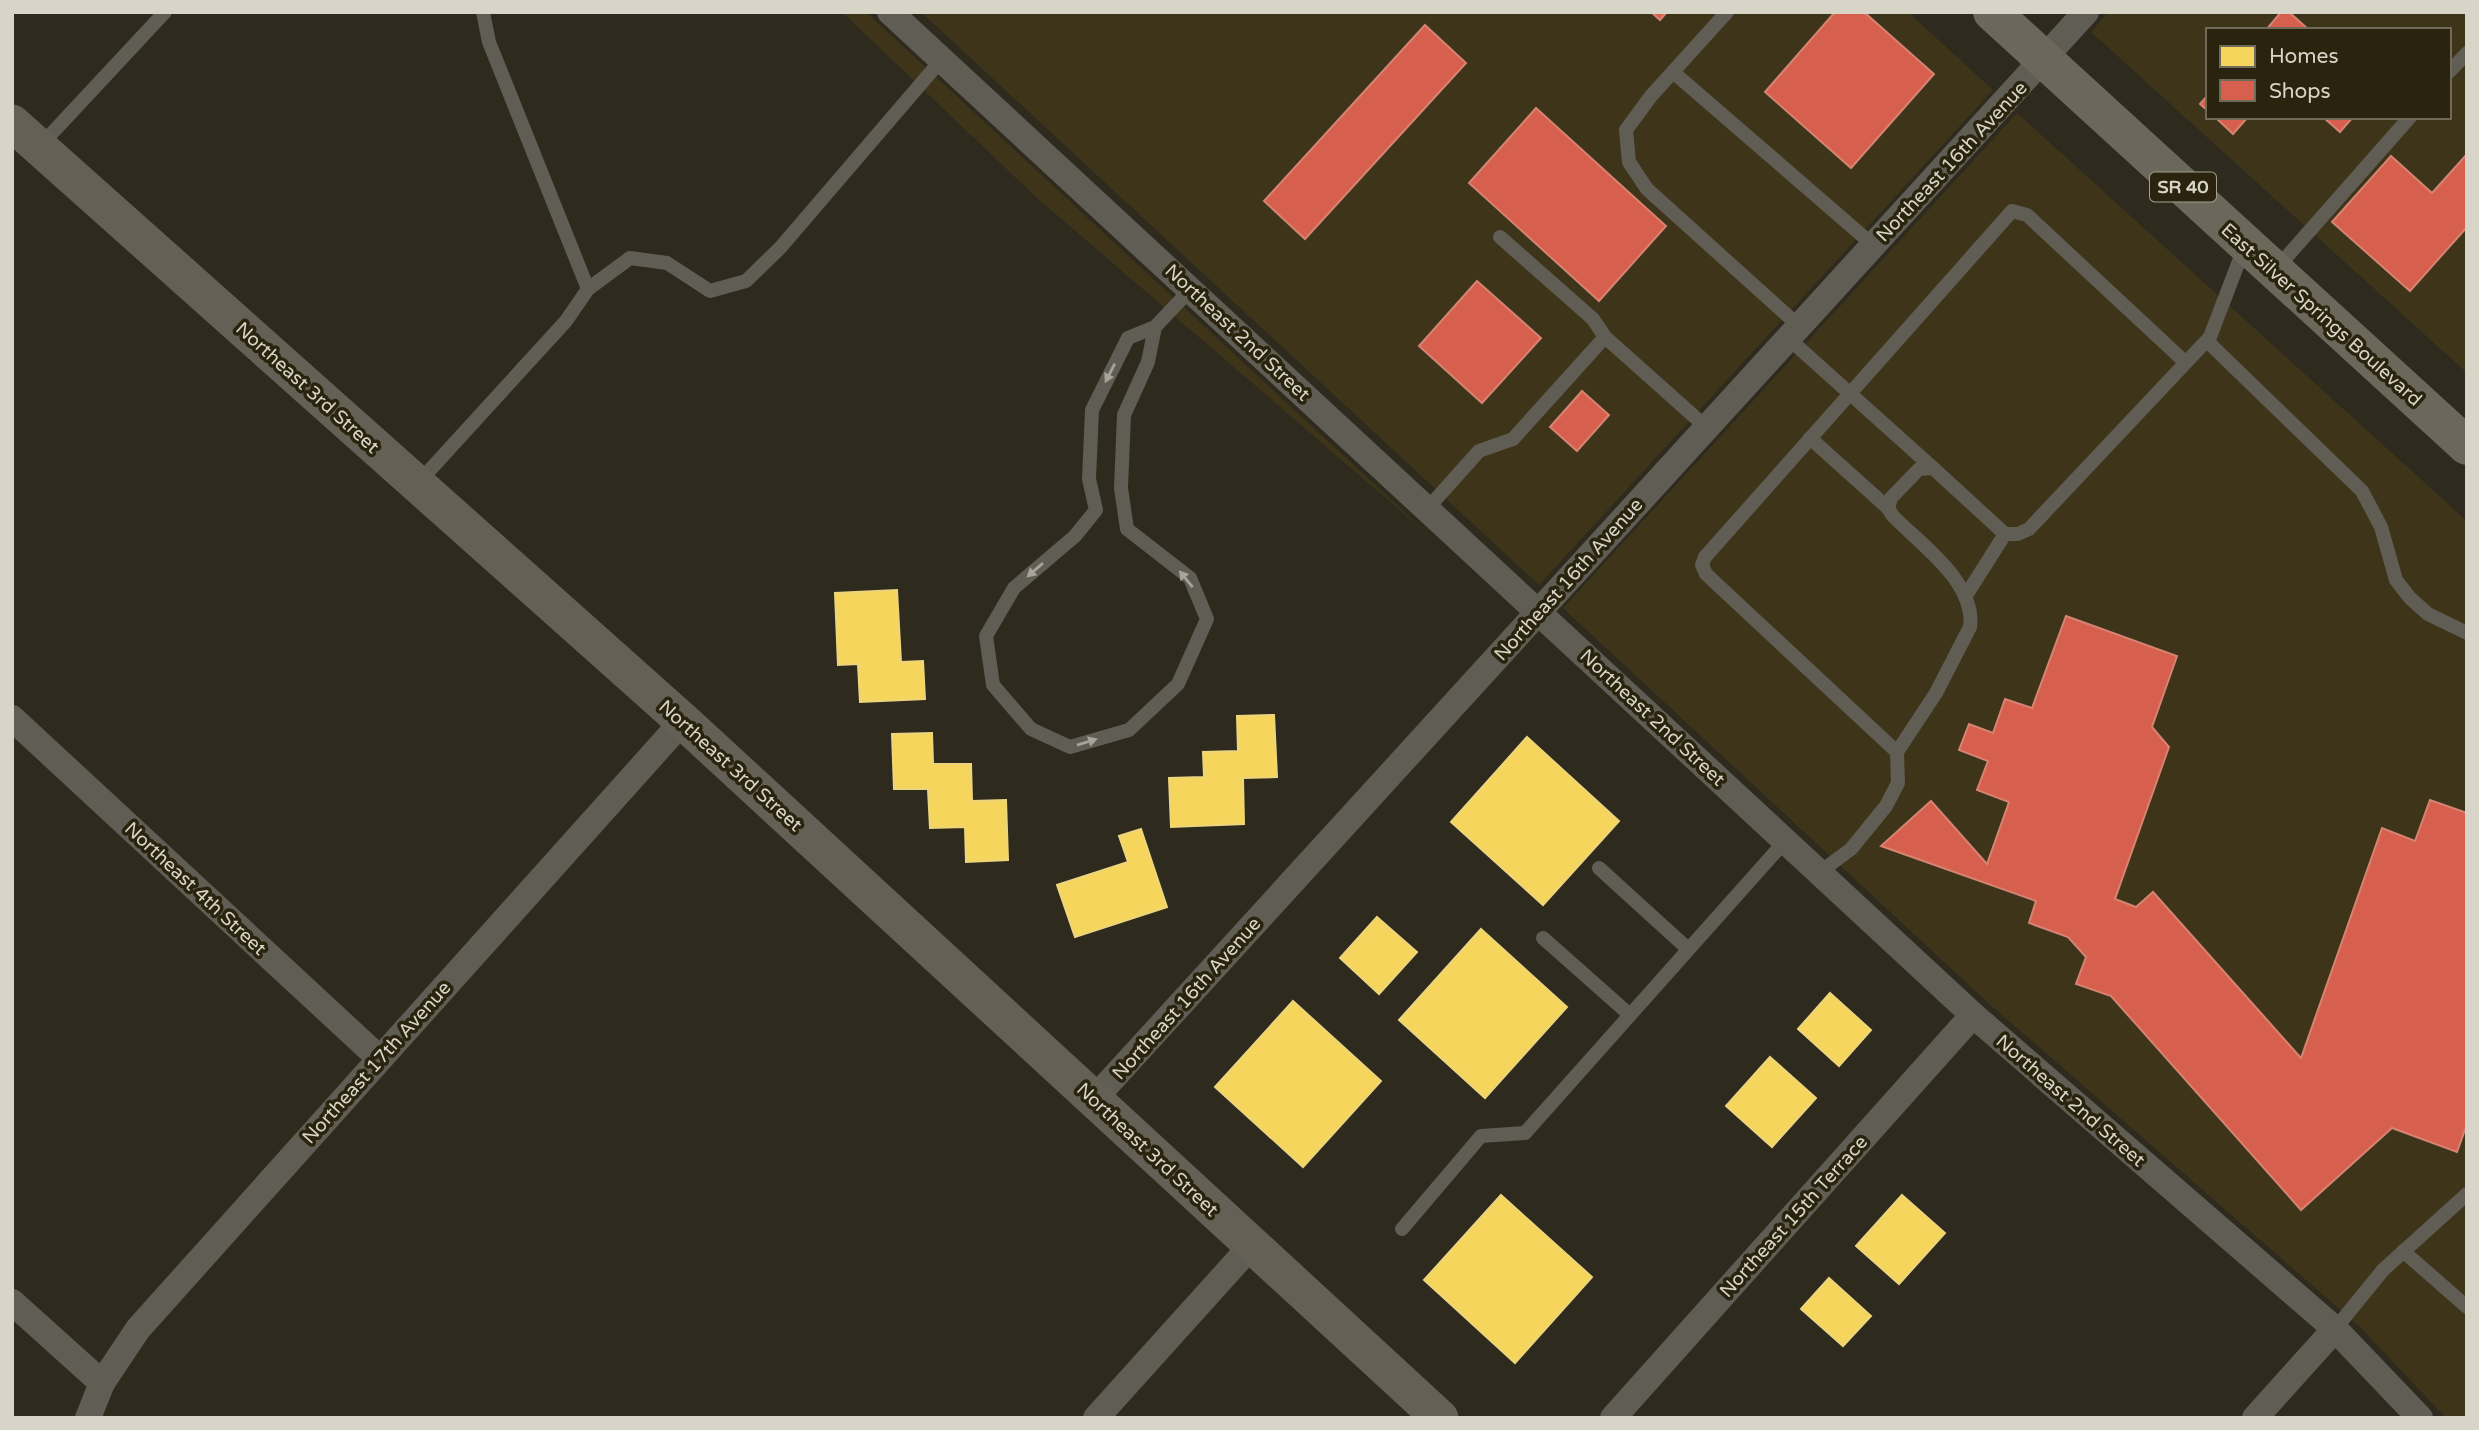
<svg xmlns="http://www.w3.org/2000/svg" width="2479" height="1430" viewBox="0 0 2479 1430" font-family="'Varela Round',sans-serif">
<rect width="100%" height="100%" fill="#2e2a1e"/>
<g fill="#3d341a" fill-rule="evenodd">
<path d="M842,12H866L1430,536L1037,198Z"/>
<path d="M921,12H1908L1993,90L1539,585Z"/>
<path d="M2108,12H2467V373L2091,32ZM2208,30H2449V117H2208Z"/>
<path d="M2017,113L2467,521V1418H2446L2360,1327L1986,1001L1563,608Z"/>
</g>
<g fill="#f6d55c" stroke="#edd57c" stroke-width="2">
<path d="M897,590L901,662L923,661L925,699L860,702L858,664L838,665L835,593Z"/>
<path d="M1274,715L1277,777L1243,778L1244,824L1171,827L1169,778L1204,777L1203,752L1238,751L1237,716Z"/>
<path d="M932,733L933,764H971L972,801L1006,800L1008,860L966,862L965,827L930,828L928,789H894L892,734Z"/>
<path d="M1527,737L1619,821L1543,905L1451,822Z"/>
<path d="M1141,829L1167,907L1075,937L1057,885L1128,862L1119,836Z"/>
<path d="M1377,917L1417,952L1379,994L1340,958Z"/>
<path d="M1481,929L1567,1007L1485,1098L1399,1020Z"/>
<path d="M1830,993L1871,1030L1839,1066L1798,1029Z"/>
<path d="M1293,1001L1381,1081L1303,1167L1215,1087Z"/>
<path d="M1770,1057L1816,1098L1772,1147L1726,1106Z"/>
<path d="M1501,1195L1592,1277L1515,1363L1424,1280Z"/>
<path d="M1902,1195L1945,1233L1899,1284L1856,1246Z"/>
<path d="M1829,1278L1871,1316L1843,1346L1801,1309Z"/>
</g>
<g fill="#d6604d" stroke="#d78372" stroke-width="2">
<path d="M1651,12H1667L1660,20Z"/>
<path d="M1835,12H1864L1934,74L1851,168L1765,92Z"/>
<path d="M2281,12H2289L2309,30H2266Z"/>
<path d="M1425,25L1466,63L1305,239L1264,201Z"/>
<path d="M2208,95V111L2200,104Z"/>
<path d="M1536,108L1666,226L1599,301L1469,183Z"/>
<path d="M2215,117H2248L2233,134Z"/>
<path d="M2323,117H2353L2340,132Z"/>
<path d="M2467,154V227L2410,291L2332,222L2391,156L2432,193Z"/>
<path d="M1477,281L1541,338L1482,403L1419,346Z"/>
<path d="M1582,391L1609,415L1577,451L1550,427Z"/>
<path d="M2066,616L2177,656L2152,727L2169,747L2115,899L2136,907L2153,892L2301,1058L2382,828L2415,841L2430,800L2467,813V1124L2457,1152L2392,1128L2301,1210L2111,996L2076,984L2086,957L2068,937L2029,923L2036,901L1881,846L1931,801L1987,864L2009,802L1977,790L1988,761L1959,750L1969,724L1993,733L2005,699L2032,708Z"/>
</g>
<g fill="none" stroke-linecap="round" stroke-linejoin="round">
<g stroke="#605d54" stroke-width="14">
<path d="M1727,12L1651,96L1626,130L1629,162L1647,189L1799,326"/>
<path d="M1673,72L1873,245"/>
<path d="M2449,72L2467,53"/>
<path d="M40,146L165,12"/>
<path d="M1500,237L1593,319L1605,337"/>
<path d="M2276,269L2410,117"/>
<path d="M588,289L630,258L667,263L710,291L746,281L780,248L943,58"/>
<path d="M1155,327L1148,362L1124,415L1121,488L1127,529L1190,578L1207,619L1178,684L1129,730L1070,747L1031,729L993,685L986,636L1014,588L1075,536L1096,510L1089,479L1092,410L1128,338L1155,327L1191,289"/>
<path d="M1788,338L1933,468"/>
<path d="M2207,341L2362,491L2381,527L2396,580L2410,598L2428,614L2467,633"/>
<path d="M1810,438L1888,508"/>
<path d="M418,483L566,321L588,289L489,42L483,12"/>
<path d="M1428,508L1479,451L1513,439L1605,337L1706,427"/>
<path d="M1965,597L2005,534"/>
<path d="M1897,752L1706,574L1702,565L1705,557L2012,211L2027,215L2185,362"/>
<path d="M1599,868L1688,949"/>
<path d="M1820,872L1851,849L1886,806L1898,783L1897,752L1936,693L1970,627C1976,582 1920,544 1893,516L1888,508L1891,498L1919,469L1933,468L2005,534H2018L2029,529L2210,337L2244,248"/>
<path d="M1543,938L1630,1015"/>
<path d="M1402,1229L1481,1136L1525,1133L1786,840"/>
<path d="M2403,1251L2467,1307"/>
<path d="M2335,1329L2383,1270L2467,1194"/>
</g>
<g stroke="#605d54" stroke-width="26">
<path d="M890,12L1973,1015L2335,1329L2420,1418"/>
<path d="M12,718L379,1058"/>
<path d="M1094,1099L2086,12"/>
<path d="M12,1302L102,1383"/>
<path d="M88,1418L102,1383L138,1329L683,721"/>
<path d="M1096,1418L1252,1245"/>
<path d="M1613,1418L1973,1015"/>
<path d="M2255,1418L2335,1329"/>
</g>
<path stroke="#646055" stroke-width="37" d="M12,123L683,721L1440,1418"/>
<path stroke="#6b685b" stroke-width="38" d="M1992,12L2467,446"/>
</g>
<defs><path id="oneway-solid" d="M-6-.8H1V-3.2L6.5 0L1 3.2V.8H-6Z" transform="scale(1.75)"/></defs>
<g fill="#a8a499">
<use href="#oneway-solid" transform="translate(1110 373) rotate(117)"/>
<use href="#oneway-solid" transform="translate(1035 570) rotate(139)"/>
<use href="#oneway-solid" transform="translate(1186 579) rotate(-129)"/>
<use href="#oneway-solid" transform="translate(1087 742) rotate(-17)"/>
</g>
<g text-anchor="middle" stroke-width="7" stroke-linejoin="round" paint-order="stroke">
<rect fill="#2a240e" stroke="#a49f90" stroke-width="2" x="2150" y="172.5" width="66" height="29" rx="5"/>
<g font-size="18" font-weight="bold" fill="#d8d4c7">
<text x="2183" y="193">SR 40</text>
</g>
<g font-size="19" fill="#d8d4c7" stroke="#2a240e">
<text transform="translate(1951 161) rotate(-47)" y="7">Northeast 16th Avenue</text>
<text transform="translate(2322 314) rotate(42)" y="7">East Silver Springs Boulevard</text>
<text transform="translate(1238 332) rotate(43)" y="7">Northeast 2nd Street</text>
<text transform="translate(308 387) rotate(42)" y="7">Northeast 3rd Street</text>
<text transform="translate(1568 579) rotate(-48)" y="7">Northeast 16th Avenue</text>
<text transform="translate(1653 717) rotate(43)" y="7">Northeast 2nd Street</text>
<text transform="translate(731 765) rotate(42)" y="7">Northeast 3rd Street</text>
<text transform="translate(196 888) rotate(43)" y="7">Northeast 4th Street</text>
<text transform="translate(1186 998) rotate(-48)" y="7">Northeast 16th Avenue</text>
<text transform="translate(376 1062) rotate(-48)" y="7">Northeast 17th Avenue</text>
<text transform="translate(2071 1100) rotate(41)" y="7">Northeast 2nd Street</text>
<text transform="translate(1148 1149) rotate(43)" y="7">Northeast 3rd Street</text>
<text transform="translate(1793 1216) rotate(-48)" y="7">Northeast 15th Terrace</text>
</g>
</g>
<rect width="2479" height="1430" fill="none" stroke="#d8d4c7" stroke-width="28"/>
<rect x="2206" y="28" width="245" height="91" fill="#2a240e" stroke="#706a58" stroke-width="2"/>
<rect x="2220" y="46" width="35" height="21" fill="#f6d55c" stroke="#706a58" stroke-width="2"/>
<text x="2269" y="63" font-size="21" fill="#d8d4c7">Homes</text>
<rect x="2220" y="80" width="35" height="21" fill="#d6604d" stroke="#706a58" stroke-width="2"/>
<text x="2269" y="98" font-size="21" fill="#d8d4c7">Shops</text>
</svg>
